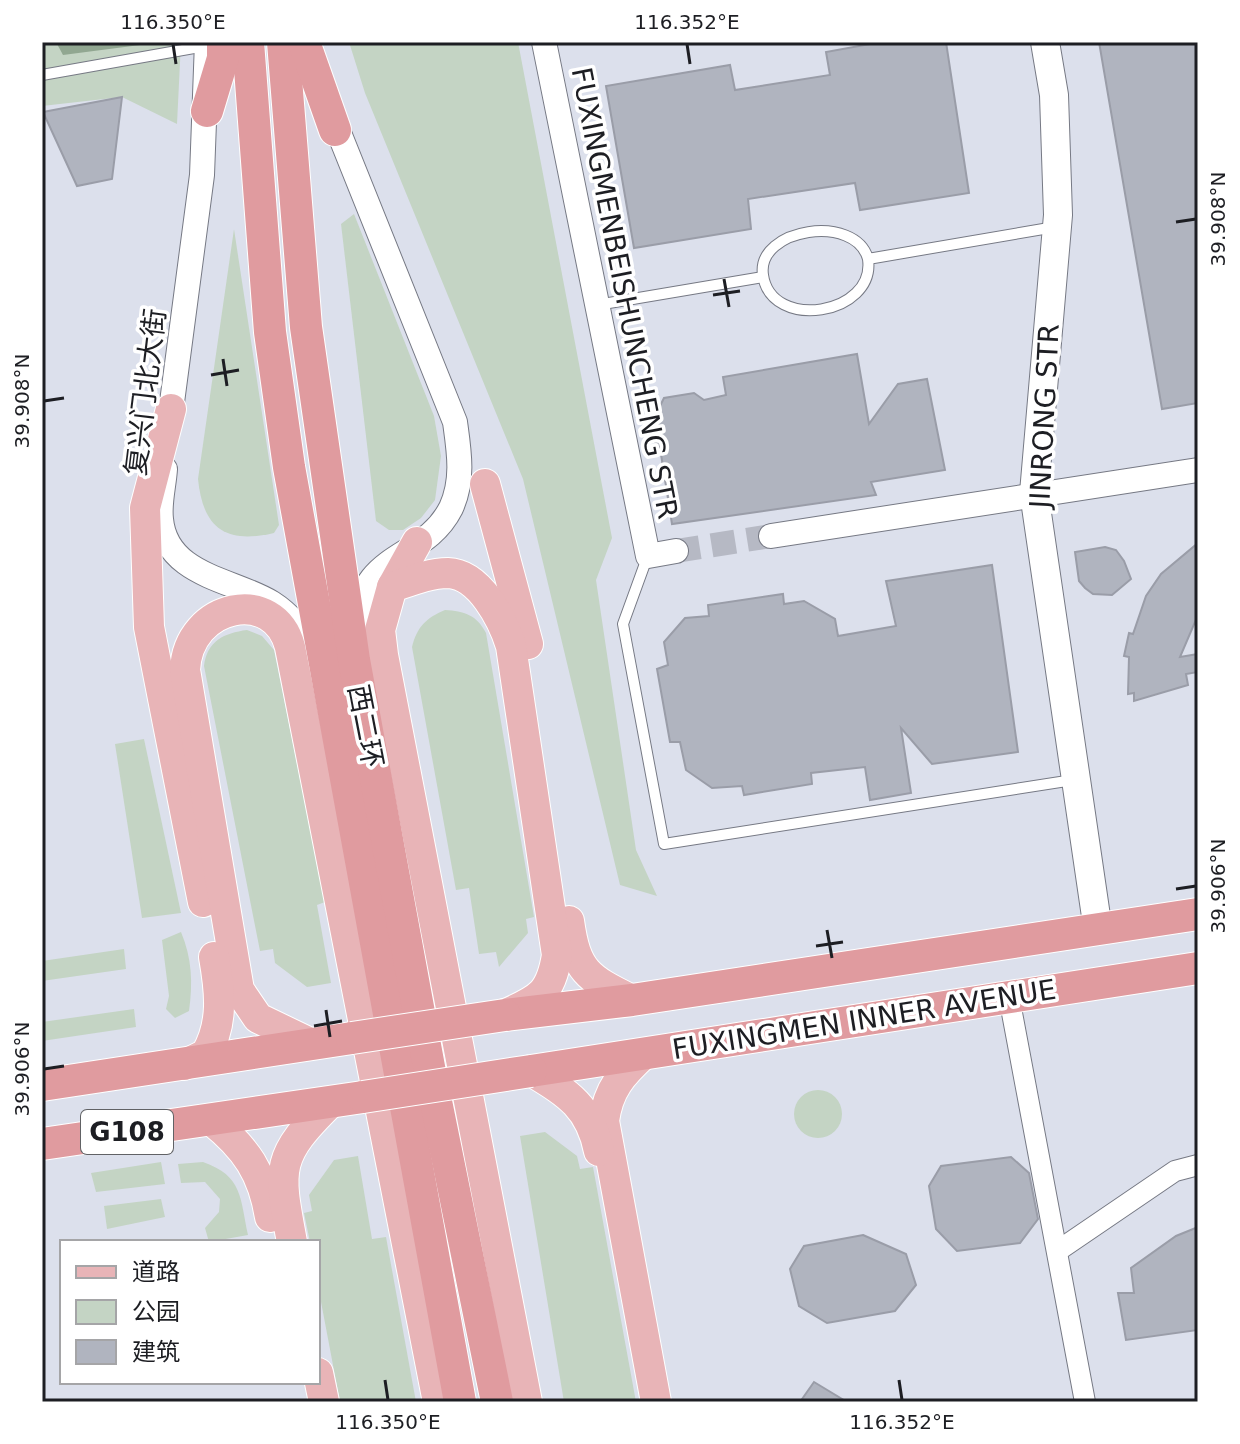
<svg xmlns="http://www.w3.org/2000/svg" width="1240" height="1444" viewBox="0 0 1240 1444" font-family="'DejaVu Sans','Noto Sans SC',sans-serif">
<rect width="100%" height="100%" fill="#dce0ec"/>
<g fill="#c4d4c4">
<path d="M42,42H181L177,124L122,97L42,106Z"/>
<path d="M349,42H518L612,538L596,580L636,850L657,896L620,885L523,479L365,93Z"/>
<path d="M354,214L434,416L441,456L435,500L421,518L403,530H389L376,521L341,224Z"/>
<path d="M234,229L279,525L274,533C226,544 203,529 198,479Z"/>
<path d="M445,610C464,611 477,615 486,633L534,917L526,919L528,933L499,967L496,952L479,954L469,888L456,890L412,647C417,627 426,618 445,610Z"/>
<path d="M247,630L262,636L274,650L325,902L317,905L331,983L307,987L275,963L273,949L260,951L204,666C207,641 224,633 247,630Z"/>
<path d="M144,739L181,913L142,918L115,744Z"/>
<path d="M181,932C192,958 193,983 189,1011L175,1018L166,1009L169,996L162,940Z"/>
<path d="M124,949L126,969L42,981V961Z"/>
<path d="M134,1009L136,1027L42,1041V1022Z"/>
<circle cx="818" cy="1114" r="24"/>
<path d="M545,1132L577,1156L580,1169L593,1167L636,1402H564L520,1136Z"/>
<path d="M358,1156L372,1239L386,1237L416,1402H340L318,1286V1242H310L304,1213L312,1211L309,1195L334,1160Z"/>
<path d="M161,1162L165,1184L96,1192L91,1173Z"/>
<path d="M203,1162C243,1176 240,1198 248,1235L209,1242L205,1228L219,1212L220,1199L205,1182L181,1183L178,1164Z"/>
<path d="M161,1199L165,1217L107,1229L104,1206Z"/>
</g>
<path fill="#91a791" d="M56,42H163L63,55Z"/>
<g fill="#b0b4bf" stroke="#9a9da8" stroke-width="2">
<path d="M881,42H946L969,193L860,210L855,183L748,199L751,229L634,248L606,86L730,65L735,90L830,75L826,52Z"/>
<path d="M1099,42H1198V403L1162,409Z"/>
<path d="M122,97L112,179L77,186L43,112Z"/>
<path d="M857,354L869,424L898,384L927,379L945,470L871,482L876,495L672,524L660,448L651,437L648,418L656,414L664,398L694,393L704,400L726,395L723,377Z"/>
<path d="M1198,543V615L1180,657L1198,654V672L1186,674L1188,685L1134,701V693L1128,694L1129,657L1124,656L1129,633L1133,634L1146,596L1161,574Z"/>
<path d="M1105,547L1116,550L1124,561L1131,579L1112,595L1093,594L1085,588L1079,581L1075,552Z"/>
<path d="M992,565L1018,752L932,764L901,728L911,793L870,800L865,767L811,773L812,784L744,795L742,786L712,788L686,770L680,742H670L657,669L668,665L664,642L685,618L709,616L708,605L783,594L784,604L804,601L835,619L838,636L896,626L886,581Z"/>
<path d="M1011,1157L1029,1173L1038,1219L1020,1243L957,1251L936,1229L929,1186L941,1166Z"/>
<path d="M1198,1227V1330L1126,1340L1118,1293H1134L1131,1268L1176,1236Z"/>
<path d="M863,1235L906,1254L916,1285L895,1311L827,1323L799,1306L790,1269L804,1246Z"/>
<path d="M814,1382L847,1402H800Z"/>
</g>
<g fill="none" stroke-linecap="round" stroke-linejoin="round">
<path stroke="#b6b9c4" stroke-width="24" stroke-dasharray="24 12" stroke-linecap="butt" d="M676,551L771,536"/>
<defs>
<g id="service">
<path d="M42,75L194,48"/>
<path d="M868,259C876,315 771,332 763,275C756,228 856,213 868,259L1055,227"/>
<path d="M597,305L763,277"/>
<path d="M647,558L623,624L664,844L1073,780"/>
</g>
<g id="minor">
<path d="M1009,997L1085,1402"/>
<path d="M1059,1250L1175,1171L1198,1165"/>
</g>
<g id="tertiary">
<path d="M544,42L648,556L676,551"/>
<path d="M331,113L455,422C459,451 464,480 451,508C423,563 360,548 355,630"/>
<path d="M169,425L202,175L207,42"/>
<path d="M165,469C164,485 159,503 161,519C166,576 233,579 272,603C294,617 306,637 321,658"/>
<path d="M771,536L1198,470"/>
</g>
<path id="secondary" d="M1045,42L1054,95L1058,215L1034,493L1098,930"/>
<g id="primary">
<path d="M171,409L145,508L149,627L203,902"/>
<path d="M485,484L528,644"/>
<path d="M392,587L417,542"/>
<path d="M569,921C576,971 587,978 632,1000"/>
<path d="M506,1014C540,999 551,993 557,955L511,646C503,620 480,574 448,573C429,573 410,581 392,587L380,630L383,655L527,1402"/>
<path d="M312,1044L258,1018L239,990L185,670C188,603 275,586 290,647L438,1402"/>
<path d="M645,1053C622,1074 608,1089 604,1121L656,1402"/>
<path d="M184,1065L206,1054C224,1023 220,991 214,957"/>
<path d="M531,1071C567,1093 590,1106 599,1151"/>
<path d="M211,1120C246,1148 263,1173 270,1217"/>
<path d="M292,1242C278,1168 275,1157 331,1102"/>
<path d="M318,1373L324,1402"/>
</g>
<g id="trunk">
<path d="M248,42L270,332L289,467L460,1402"/>
<path d="M283,42L306,327L354,660L429,1067L497,1402"/>
<path d="M304,42L335,130"/>
<path d="M207,111L223,58V42"/>
<path d="M505,1015L632,1000L1198,914"/>
<path d="M531,1071L1198,968"/>
<path d="M42,1085L352,1038"/>
<path d="M42,1144L363,1097"/>
</g>
</defs>
<use href="#service" stroke="#767984" stroke-width="12"/>
<use href="#minor" stroke="#767984" stroke-width="22"/>
<use href="#tertiary" stroke="#767984" stroke-width="26"/>
<use href="#secondary" stroke="#767984" stroke-width="30"/>
<use href="#primary" stroke="#fff" stroke-width="32"/>
<use href="#trunk" stroke="#fff" stroke-width="34"/>
<use href="#service" stroke="#fff" stroke-width="10"/>
<use href="#minor" stroke="#fff" stroke-width="20"/>
<use href="#tertiary" stroke="#fff" stroke-width="24"/>
<use href="#secondary" stroke="#fff" stroke-width="28"/>
<use href="#primary" stroke="#e8b4b7" stroke-width="30"/>
<use href="#trunk" stroke="#e09b9f" stroke-width="32"/>
<defs>
<g id="trunk-bridge">
<path d="M352,1038L505,1015"/>
<path d="M363,1097L531,1071"/>
</g>
</defs>
<use href="#trunk-bridge" stroke="#fff" stroke-width="34" stroke-linecap="butt"/>
<use href="#trunk-bridge" stroke="#e09b9f" stroke-width="32"/>
</g>
<path fill="none" stroke="#1d1e23" stroke-width="3" d="M173,44L176,64M687,44L690,64M1176,222L1196,219M724,279L729,307M713,295L740,291M223,359L227,386M211,375L239,370M44,401L64,398M1176,889L1196,886M827,930L832,958M816,946L843,942M326,1010L330,1037M314,1026L342,1021M44,1069L64,1066M385,1380L388,1400M899,1380L902,1400"/>
<g text-anchor="middle" stroke-width="7" stroke-linejoin="round" paint-order="stroke">
<rect fill="#fff" stroke="#616265" stroke-width="2" x="81" y="1110" width="92" height="44" rx="6"/>
<g font-size="26" font-weight="bold" fill="#1d1e23">
<text x="127" y="1141">G108</text>
</g>
<g font-size="28" fill="#1d1e23" stroke="#fff">
<text transform="translate(625 293) rotate(79)" y="10">FUXINGMENBEISHUNCHENG STR</text>
<text transform="translate(145 392) rotate(-83)" y="10">复兴门北大街</text>
<text transform="translate(1044 416) rotate(-87)" y="10">JINRONG STR</text>
<text transform="translate(366 726) rotate(79)" y="10">西二环</text>
<text transform="translate(864 1019) rotate(-9)" y="10">FUXINGMEN INNER AVENUE</text>
</g>
</g>
<rect width="1240" height="1444" fill="none" stroke="#ffffff" stroke-width="88"/>
<rect x="60" y="1240" width="260" height="144" fill="#ffffff" stroke="#a5a5a7" stroke-width="2"/>
<rect x="76" y="1266" width="40" height="12" fill="#e8b4b7" stroke="#a5a5a7" stroke-width="2"/>
<text x="132" y="1280" font-size="24" fill="#1d1e23">道路</text>
<rect x="76" y="1300" width="40" height="24" fill="#c4d4c4" stroke="#a5a5a7" stroke-width="2"/>
<text x="132" y="1320" font-size="24" fill="#1d1e23">公园</text>
<rect x="76" y="1340" width="40" height="24" fill="#b0b4bf" stroke="#a5a5a7" stroke-width="2"/>
<text x="132" y="1360" font-size="24" fill="#1d1e23">建筑</text>
<rect x="44" y="44" width="1152" height="1356" fill="none" stroke="#1d1e23" stroke-width="3"/>
<g font-size="20" text-anchor="middle" fill="#1d1e23">
<text x="173" y="29">116.350°E</text>
<text x="687" y="29">116.352°E</text>
<text transform="translate(1218 219) rotate(-90)" y="7">39.908°N</text>
<text transform="translate(22 401) rotate(-90)" y="7">39.908°N</text>
<text transform="translate(1218 886) rotate(-90)" y="7">39.906°N</text>
<text transform="translate(22 1069) rotate(-90)" y="7">39.906°N</text>
<text x="388" y="1429">116.350°E</text>
<text x="902" y="1429">116.352°E</text>
</g>
</svg>
